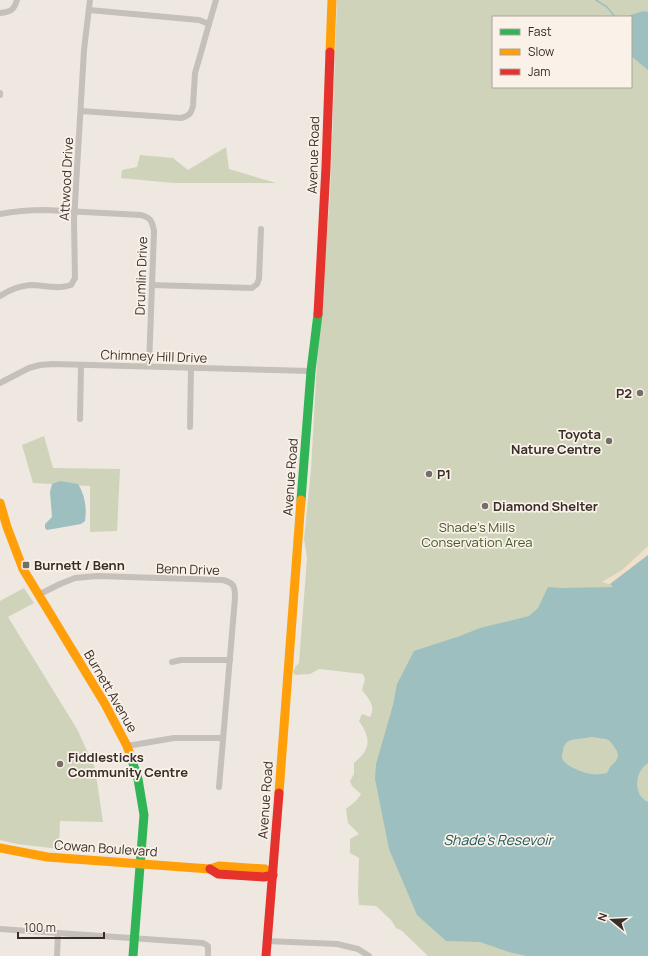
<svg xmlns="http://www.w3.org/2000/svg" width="648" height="956" viewBox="0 0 648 956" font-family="Manrope,sans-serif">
<rect width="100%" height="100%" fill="#eee8e1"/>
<g fill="#cfd3ba" fill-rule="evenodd">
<path d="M337,0H648V956H428L402,931L396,928L391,920L376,906L359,905L358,892L359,858L350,853V839L359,834L348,823L346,809L356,801L361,794L352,786L350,781L354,774V763C357,760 361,757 363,754C372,743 366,731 359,721L362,714L370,717C376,706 369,699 362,690L365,679L363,674L319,669L310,674L295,675L293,672L296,666L299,663L307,558L304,539L311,470L317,362L330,194L334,85ZM493,17H631V87H493Z"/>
<path d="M226,147L229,169L276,183H173L121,178L122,170L137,167L140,155L173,158L188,170Z"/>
<path d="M44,436L53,468L120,469L117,531L90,532V486L33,483L22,445Z"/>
<path d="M24,588L34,603L8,617L77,729L95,768L103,822L60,821L59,849L17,844L0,840V601Z"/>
</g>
<path fill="#efe0c7" d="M648,546V565L615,586L602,582L622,570Z"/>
<g fill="#9dbfbf" fill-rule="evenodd">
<path d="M643,11L648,12V70L631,56V17H625Z"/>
<path d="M60,481L78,484C85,495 87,509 85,521L81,524L47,530L45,528V524L52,517L50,492L52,484Z"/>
<path d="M648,555V763C634,772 633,795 648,802V956H527L509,952L480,942L446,941L417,915L389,849L375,779L376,764L393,705L397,684L414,651L460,636L480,628L529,616L538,608L548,587L562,588L613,587L610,584ZM591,737L606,739L610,741L617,751L618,756L616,761L610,767L607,773C602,774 596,775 591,774C584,773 564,766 562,758C562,757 562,752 563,751C563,747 565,743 569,741C576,738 584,739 591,737Z"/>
</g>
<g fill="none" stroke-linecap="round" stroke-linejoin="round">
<path stroke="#9dbfbf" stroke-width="1.5" d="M596,0L607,7L615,17"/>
<g stroke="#c6c0ba" stroke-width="6">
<path d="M89,10L199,20L209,24"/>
<path d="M0,13C11,12 14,10 17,0"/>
<path d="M0,93V95"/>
<path d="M81,111L181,118C189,116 192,113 193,105L195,73L200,56L209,24L216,0"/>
<path d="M0,214C15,211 30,210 46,210L141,215C151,218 152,221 154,231L149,366"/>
<path d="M152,285L252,288L257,284L259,279L261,229"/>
<path d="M0,296C9,290 19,286 30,285C43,285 58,290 71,285L75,278L74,220L84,50L90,0"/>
<path d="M0,383L29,368L40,365L53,364L311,371"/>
<path d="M80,419L81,365"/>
<path d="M190,427L191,368"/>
<path d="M38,595L60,584L75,578L97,576L223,580C234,583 235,586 235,598L219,787"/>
<path d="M172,662L181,660H230"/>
<path d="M127,746L174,738H223"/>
<path d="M0,929L203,943L208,946V956"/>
<path d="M267,941L337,944L358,949L369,956"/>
<path d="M57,956L58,933"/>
</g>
<g stroke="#30b455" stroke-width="9">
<path d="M301,500L311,371L318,314"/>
<path d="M131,757L138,779L144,815L133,956"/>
</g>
<g stroke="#ff9f0a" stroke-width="9">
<path d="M330,52L332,0"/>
<path d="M0,503L7,527L23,569L105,704L127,746L131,757"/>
<path d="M279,793L301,500"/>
<path d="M0,848L47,857L210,869L219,866L265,869L273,875"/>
</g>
<g stroke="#e5322d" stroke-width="9">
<path d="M318,314L326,167L330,52"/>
<path d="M210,869L218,874L264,877L273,875"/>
<path d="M266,956L279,793"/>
</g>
</g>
<g fill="#786e69" stroke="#faf2e9" stroke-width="1.5">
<circle cx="640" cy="393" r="4"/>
<circle cx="609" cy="441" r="4"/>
<circle cx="429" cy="474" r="4"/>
<circle cx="485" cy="506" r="4"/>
<rect x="22" y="561" width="8" height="8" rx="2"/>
<circle cx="60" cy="764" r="4"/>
</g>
<g text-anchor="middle" stroke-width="3.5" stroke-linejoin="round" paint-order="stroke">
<g font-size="13" fill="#382d28" stroke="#faf2e9">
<text transform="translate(313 155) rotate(-88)" y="5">Avenue Road</text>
<text transform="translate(66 179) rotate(-87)" y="5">Attwood Drive</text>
<text transform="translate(141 276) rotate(-88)" y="5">Drumlin Drive</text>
<text transform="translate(154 356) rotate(2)" y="5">Chimney Hill Drive</text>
<text transform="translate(290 477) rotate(-86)" y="5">Avenue Road</text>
<text transform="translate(188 569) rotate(2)" y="5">Benn Drive</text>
<text transform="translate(111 691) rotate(60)" y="5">Burnett Avenue</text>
<text transform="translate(265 800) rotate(-86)" y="5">Avenue Road</text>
<text transform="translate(106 848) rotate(4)" y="5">Cowan Boulevard</text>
</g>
<g font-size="13" font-weight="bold" fill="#382d28" stroke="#faf2e9" text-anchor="start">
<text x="632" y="398" text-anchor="end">P2</text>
<text x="601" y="439" text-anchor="end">Toyota<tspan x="601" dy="15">Nature Centre</tspan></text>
<text x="437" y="479">P1</text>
<text x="493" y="511">Diamond Shelter</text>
<text x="34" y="570">Burnett / Benn</text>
<text x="68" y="762">Fiddlesticks<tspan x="68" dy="15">Community Centre</tspan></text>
</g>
<g font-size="13" fill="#46572b" stroke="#faf2e9">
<text x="477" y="532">Shade’s Mills<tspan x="477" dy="15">Conservation Area</tspan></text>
</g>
<g font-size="14" font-style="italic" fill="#1c565b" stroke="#faf2e9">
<text x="498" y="845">Shade’s Resevoir</text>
</g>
</g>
<rect x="492" y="16" width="140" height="72" fill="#faf2e9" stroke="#aca39c"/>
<rect x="500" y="29" width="20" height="6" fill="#30b455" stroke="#aca39c"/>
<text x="528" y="36" font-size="12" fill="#382d28">Fast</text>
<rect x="500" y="49" width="20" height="6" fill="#ff9f0a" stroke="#aca39c"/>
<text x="528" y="56" font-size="12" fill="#382d28">Slow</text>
<rect x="500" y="69" width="20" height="6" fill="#e5322d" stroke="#aca39c"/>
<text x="528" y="76" font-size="12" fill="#382d28">Jam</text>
<g transform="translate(612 920) rotate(288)" stroke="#faf2e9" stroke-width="3" paint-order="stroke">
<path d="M0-3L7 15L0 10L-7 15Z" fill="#382d28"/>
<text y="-6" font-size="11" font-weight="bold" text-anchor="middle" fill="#382d28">N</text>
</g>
<path d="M18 932v6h86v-6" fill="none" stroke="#382d28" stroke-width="2"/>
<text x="24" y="932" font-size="12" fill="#382d28" stroke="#faf2e9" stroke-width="3" paint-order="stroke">100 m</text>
</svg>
